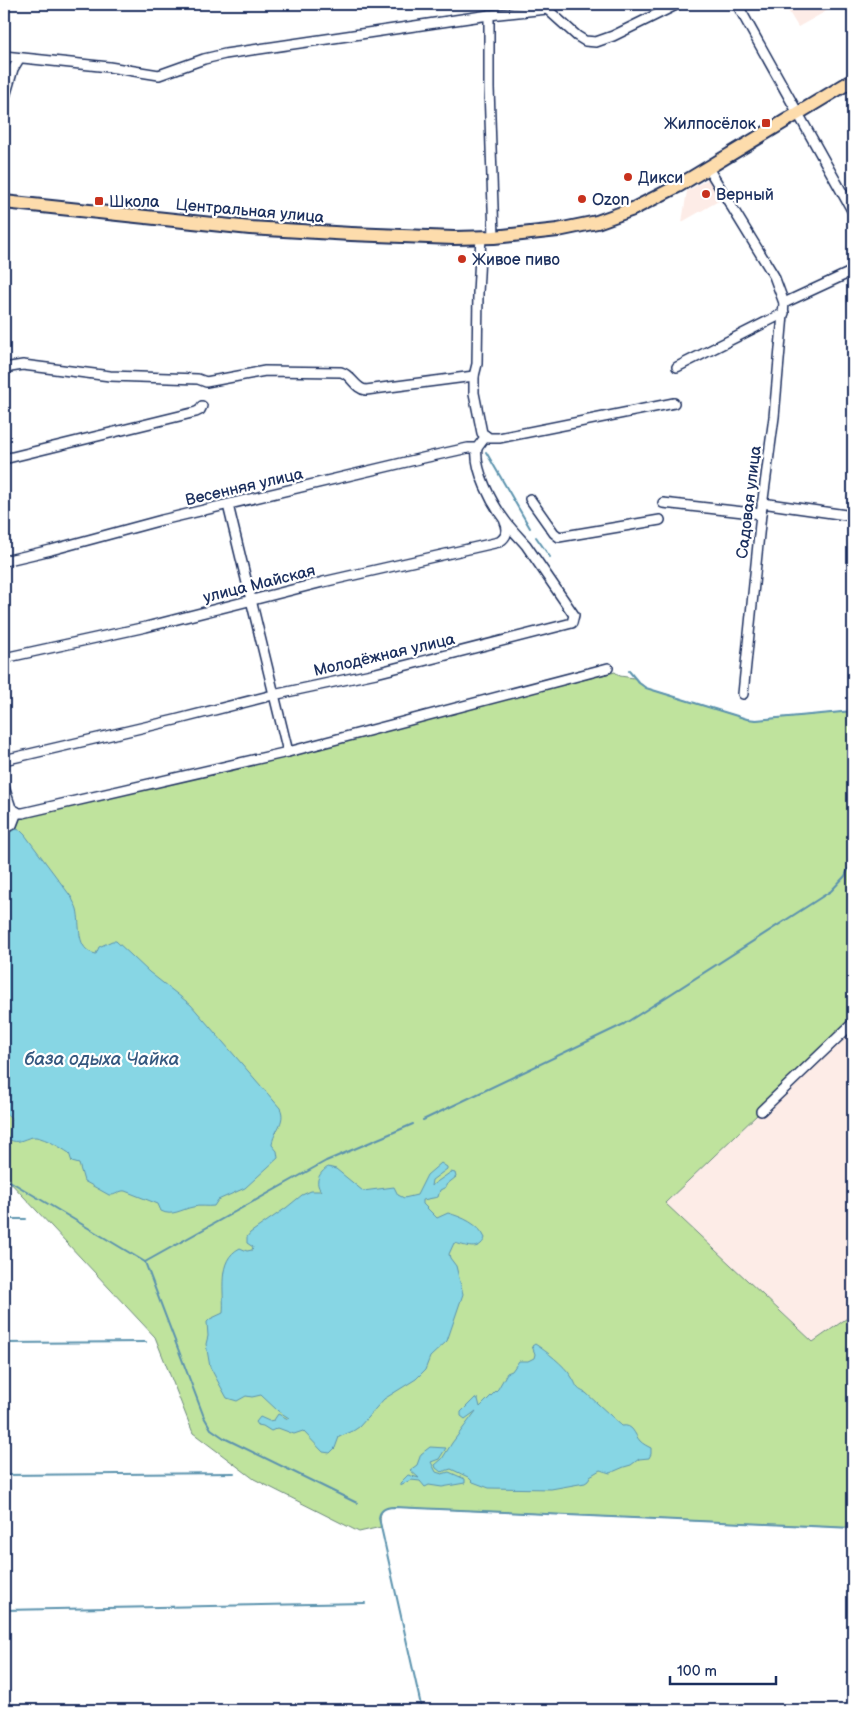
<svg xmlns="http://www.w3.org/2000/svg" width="857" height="1714" viewBox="0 0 857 1714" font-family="'Balsamiq Sans',sans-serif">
<rect width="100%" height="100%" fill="#fff"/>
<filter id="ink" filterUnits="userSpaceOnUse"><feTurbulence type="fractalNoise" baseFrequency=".02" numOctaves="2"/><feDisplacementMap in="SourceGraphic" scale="10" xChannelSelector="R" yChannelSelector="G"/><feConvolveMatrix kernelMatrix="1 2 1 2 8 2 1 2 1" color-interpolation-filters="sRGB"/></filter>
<g filter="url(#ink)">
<g fill="#fdece7">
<path d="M784,4H839L798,27Z"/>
<path d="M710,178L722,199L682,222L687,191Z"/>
<path d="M853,1023V1314L813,1342L665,1203Z"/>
</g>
<path fill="#bfe39d" stroke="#6d897e" d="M615,672L620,676L634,678L646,688L747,719L756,720L853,711V1023L665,1203L813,1342L853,1314V1528L394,1507C380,1507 379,1515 381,1527L359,1532L254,1479L193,1433L155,1337L8,1180L4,1178V828L17,812L288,752Z"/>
<g fill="#87d6e4" stroke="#5c93ae">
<path d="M14,829L20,830L25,835L72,898C73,902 76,905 77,909C81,925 75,950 96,954L99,947L112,941H116L149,972L191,1005L280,1108C287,1122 273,1131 272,1145L277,1151L278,1158L245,1188L218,1200L214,1206C207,1207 199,1205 193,1207C182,1209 172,1217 161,1211L158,1204L125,1191C119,1190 116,1196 109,1195L84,1181L79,1164L72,1162L69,1153C60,1147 47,1139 36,1137C26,1136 18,1146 9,1139L11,1118L9,1116L4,1113V831Z"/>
<path d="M441,1163L447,1167V1169L432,1180L431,1186L451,1172L455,1173L456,1177L446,1185V1187L440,1190L438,1197L423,1200V1204L437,1218L448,1213C462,1217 479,1224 485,1238C479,1253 465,1245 454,1243L449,1254L450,1258L456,1266L463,1294L447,1341L430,1357L425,1370L416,1379L384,1399L359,1427L353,1431L339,1437L335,1448L330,1453L323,1452L303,1431L294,1434L278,1428L271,1431L263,1426L258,1425L256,1422L260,1417L269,1421L274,1420L278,1414L288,1419L289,1418L278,1411L261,1395L252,1397L246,1396L237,1401L227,1398L210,1367L206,1344L208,1336L207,1322L210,1319L223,1313C225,1292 216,1260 240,1248L247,1251L252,1250L253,1247L247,1243V1237L250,1233L286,1208L302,1195L311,1191H321C314,1182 319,1173 328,1167L336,1169L363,1191L394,1187L398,1195L404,1198L417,1195L427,1175Z"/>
<path d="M535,1344C546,1351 564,1365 571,1376C578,1386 574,1388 586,1393L622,1426C633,1424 634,1434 640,1441C643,1444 647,1446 651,1448V1454L649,1458L639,1459L631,1465L624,1467L610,1473L600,1470L590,1476L588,1481L585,1483L551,1489L489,1488L473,1482L468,1477L451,1469L441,1472L436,1468L435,1465L442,1459L452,1443L476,1411L465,1419L461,1416V1412L475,1398L478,1399L480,1407L498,1389L507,1373L512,1371L519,1361H528L534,1358L535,1354L532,1346Z"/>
<path d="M430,1447L446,1448L439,1459L431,1462L436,1472L442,1474L449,1472L465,1479V1483L442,1487L429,1485L425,1487L420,1481L411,1480L400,1485V1483L408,1475L419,1478L410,1470L417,1465L421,1454Z"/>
</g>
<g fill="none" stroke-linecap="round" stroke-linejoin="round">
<g stroke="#5c93ae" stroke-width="2">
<path d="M486,452L530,528"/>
<path d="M536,537L550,557"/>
<path d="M629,671L639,683L646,688L747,719L756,720L853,711"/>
<path d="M423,1120L624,1024L831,891L845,876L853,859"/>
<path d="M8,1180L145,1262L204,1417L211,1429L224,1438L357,1503"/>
<path d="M4,1219H26"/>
<path d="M145,1262L326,1161L413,1124"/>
<path d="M4,1343L146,1342"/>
<path d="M4,1475L234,1473"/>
<path d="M4,1610L365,1603"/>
<path d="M422,1710L379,1518C380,1509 387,1507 394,1507L853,1528"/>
</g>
<defs>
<g id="minor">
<path d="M737,4L853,212"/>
<path d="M547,9L577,36L585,41L596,42L613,36L678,4"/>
<path d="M489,15V88L494,237"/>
<path d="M4,56L109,67L159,75L204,59L225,54L489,15L547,9"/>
<path d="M4,100L13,69L19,59"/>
<path d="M708,168L774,276L784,303L774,417L761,514L743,694"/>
<path d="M481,237L478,293L477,364L474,376V393L482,433L489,438H499L674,403"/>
<path d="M784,303L853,271"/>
<path d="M677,367L784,313"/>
<path d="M4,368L23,365L110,376L198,379L206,382L265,371L341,372C352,375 355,389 366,390L474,376"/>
<path d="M4,459L196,412L200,410L202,406"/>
<path d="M530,499L554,533L559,537L660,520"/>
<path d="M663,503L761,514"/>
<path d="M762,503L853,516"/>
<path d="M228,505L288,752"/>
<path d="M4,561L51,550L162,520L423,458L468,448H477L486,436"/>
<path d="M4,658L146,627L323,582L499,542C507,537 509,530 505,522"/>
<path d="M4,760L175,720L273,695L376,673L572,623L574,615C558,592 542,568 526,545C519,537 512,530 506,522C492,504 474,470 477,448"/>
<path d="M4,787L11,808L19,813H23L288,752L608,668"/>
<path d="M4,828L12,825L17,812"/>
<path d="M761,1111L853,1023"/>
</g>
<path id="primary" d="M4,202L250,228L351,234L454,238L494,237L558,230L597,222L633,209L678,186L853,80"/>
</defs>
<use href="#minor" stroke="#1b2f5e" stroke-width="12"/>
<use href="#primary" stroke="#1b2f5e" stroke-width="16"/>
<use href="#minor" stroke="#fff" stroke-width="9"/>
<use href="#primary" stroke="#fddcac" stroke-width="12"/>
</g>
</g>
<g fill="#c8321e" stroke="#fff" stroke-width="2">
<rect x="761" y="118" width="10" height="10" rx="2.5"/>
<circle cx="628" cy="177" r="5"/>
<circle cx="706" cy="194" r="5"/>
<circle cx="582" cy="199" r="5"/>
<rect x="94" y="196" width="10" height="10" rx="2.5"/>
<circle cx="462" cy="259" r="5"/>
</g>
<g text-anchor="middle" stroke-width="4.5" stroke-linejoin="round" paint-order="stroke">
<g font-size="16" fill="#1b2f5e" stroke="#fff" text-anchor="start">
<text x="756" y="129" text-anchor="end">Жилпосёлок</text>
<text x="638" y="183">Дикси</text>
<text x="716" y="200">Верный</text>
<text x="592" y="205">Ozon</text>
<text x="109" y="207">Школа</text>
<text x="472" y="265">Живое пиво</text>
</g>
<g font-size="16" fill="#1b2f5e" stroke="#fff">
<text transform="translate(250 210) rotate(5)" y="6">Центральная улица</text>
<text transform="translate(244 486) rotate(-13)" y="6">Весенняя улица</text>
<text transform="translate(748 502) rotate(-83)" y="6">Садовая улица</text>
<text transform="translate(259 583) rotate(-14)" y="6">улица Майская</text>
<text transform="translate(384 654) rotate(-13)" y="6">Молодёжная улица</text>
</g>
<g font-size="18" font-style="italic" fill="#365980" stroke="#fff">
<text x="102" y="1065">база одыха Чайка</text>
</g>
</g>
<rect width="857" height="1714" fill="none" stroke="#fff" stroke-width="20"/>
<rect x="10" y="10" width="837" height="1694" fill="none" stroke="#1b2f5e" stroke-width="2" filter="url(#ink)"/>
<path d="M670 1676v8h106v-8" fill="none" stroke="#1b2f5e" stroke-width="2.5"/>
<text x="677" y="1676" font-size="15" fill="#1b2f5e" stroke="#ffffff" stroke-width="4" paint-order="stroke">100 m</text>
</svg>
